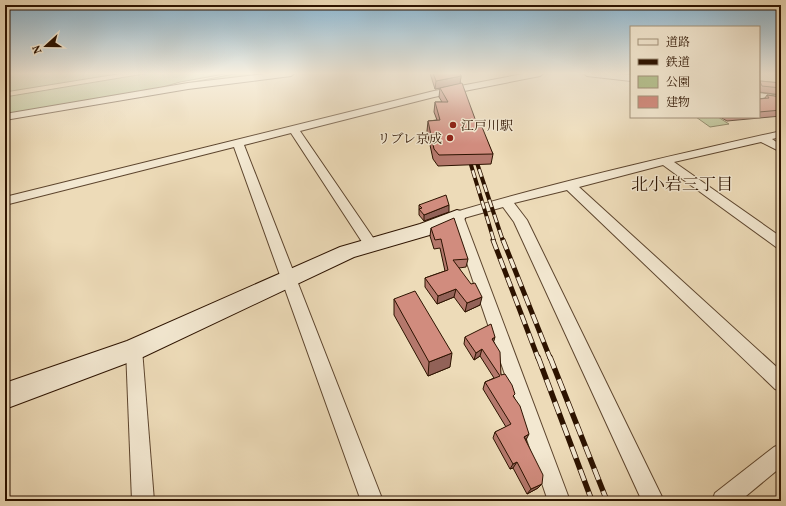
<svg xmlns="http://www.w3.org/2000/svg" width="786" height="506" viewBox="0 0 786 506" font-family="Vollkorn,'Noto Serif JP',serif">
<rect width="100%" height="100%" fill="#eddbb8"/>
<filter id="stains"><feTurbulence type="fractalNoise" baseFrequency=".005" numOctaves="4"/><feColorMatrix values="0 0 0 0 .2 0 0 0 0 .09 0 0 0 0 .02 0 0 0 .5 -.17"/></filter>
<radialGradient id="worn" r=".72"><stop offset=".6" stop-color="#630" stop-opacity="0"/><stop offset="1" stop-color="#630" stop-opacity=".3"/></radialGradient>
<g fill="#b6c190" stroke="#726a48">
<path d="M5,73H123L5,92Z"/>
<path d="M150,73H230L180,82L149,91L5,115V97Z"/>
<path d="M239,73H280L158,89Z"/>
<path d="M696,117H718L729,124L710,127Z"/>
</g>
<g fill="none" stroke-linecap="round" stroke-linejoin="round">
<defs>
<g id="street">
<path d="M272,73H295L291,76L188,89L5,120V114L188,83Z"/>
<path d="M528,73H544L540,76L434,97L300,131L376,242L378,245L376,248L371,250L366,248L291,133L244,145L383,501H361L234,147L5,205V197L434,91Z"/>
<path d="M583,73H609L631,75V81L587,76Z"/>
<path d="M774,73H781V78Z"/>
<path d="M759,93L781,96V102L759,99Z"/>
<path d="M781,131V137L772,139L781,145V152L761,142L674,162L781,237V249L776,247L663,165L579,187L781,371V391L775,389L567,190L514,203L527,220L664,501H642L514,222L503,207L464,218L570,501H548L451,216L452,213C560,181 671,156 781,131Z"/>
<path d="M134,342L140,344L142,349L154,501H132L126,349L128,344Z"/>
<path d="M781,444V467L740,501H712L715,493L774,447Z"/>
</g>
<path id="secondary" d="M457,210L464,212L466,216L464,220L433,234L354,257L143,357L5,409V383L127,341L340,247L420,224Z"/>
</defs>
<use href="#street" stroke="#5d452e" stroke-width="2"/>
<use href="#secondary" stroke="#2d1300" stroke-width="2"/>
<use href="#street" fill="#f3e8d1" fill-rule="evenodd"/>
<use href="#secondary" fill="#f3e8d1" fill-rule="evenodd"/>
<defs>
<g id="rail-far2">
<path d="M474,154L503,241"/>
<path d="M468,155L494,241"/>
</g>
<g id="rail-far1">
<path d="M493,240L538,358"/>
<path d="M503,240L550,358"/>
</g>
<g id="rail">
<path d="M538,357L592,501"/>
<path d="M550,357L607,501"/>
</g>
</defs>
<use href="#rail-far2" stroke="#2d1300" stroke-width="4"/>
<use href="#rail-far1" stroke="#2d1300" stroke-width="5"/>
<use href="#rail" stroke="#2d1300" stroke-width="5.5"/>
<use href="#rail-far2" stroke="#f3e8d1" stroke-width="2.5" stroke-dasharray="8" stroke-linecap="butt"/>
<use href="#rail-far1" stroke="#f3e8d1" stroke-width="3.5" stroke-dasharray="10" stroke-linecap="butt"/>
<use href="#rail" stroke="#f3e8d1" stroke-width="4" stroke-dasharray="12" stroke-linecap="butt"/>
</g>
<g fill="#b4786c" stroke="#2d1300">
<path d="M430,73H460L461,76L460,84L478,127L493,154L491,164L438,166L433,159L427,131L428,121L437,120L434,112L435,102H442L439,97L440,88L435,89Z"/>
<path d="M760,81L781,83V95L759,92V83Z"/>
<path d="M767,95L781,97V116L727,121L720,117H759V99L765,98Z"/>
<path d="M419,205L449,212L424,221L419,215Z"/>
<path d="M431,228L468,259L466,267L459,268L480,305L465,312L454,297L437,304L425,287V278L445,271L440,248L434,249L430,236Z"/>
<path d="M394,299L450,367L428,376L394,315Z"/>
<path d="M465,337L494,342L501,375L514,397L526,440L538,488L527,494L513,468L510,469L493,438L495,432L506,427L483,389L485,382L494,378L480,356L474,360L464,344Z"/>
</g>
<g fill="#926258" stroke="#2d1300">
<path d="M461,76L460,84L435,89L436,81Z"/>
<path d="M449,205V212L424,221V215Z"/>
<path d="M456,289L454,297L437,304L438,296Z"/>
<path d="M482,297L480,305L465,312L467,303Z"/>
<path d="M495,337L493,344L492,339Z"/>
<path d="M482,349L480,356L474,360L476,353Z"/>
<path d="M452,353L450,367L428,376L429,362Z"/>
<path d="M529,434L526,440L524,437Z"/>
<path d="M517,462L513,468L510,469L513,464Z"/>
<path d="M542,484L538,488L527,494L531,489Z"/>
</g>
<g fill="#d18c7e" stroke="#2d1300">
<path d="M433,73H460L461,76L436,81Z"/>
<path d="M760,81L781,83V88L762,86Z"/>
<path d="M462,83L478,127H482L493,154L439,155L434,149L428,121L440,120L435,102H448L440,88Z"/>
<path d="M767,95L781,97V110L759,112V99L769,98Z"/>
<path d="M446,195L449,205L424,215L419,209L422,208L419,205Z"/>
<path d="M454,218L468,259L453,260L471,284L475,283L482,297L467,303L456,289L438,296L425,278L448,270L441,239L435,240L431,228Z"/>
<path d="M415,291L452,353L429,362L394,299Z"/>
<path d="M491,324L495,337L492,339L500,352L501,375L505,374L512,385L515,394L513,396L520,406L529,434L524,437L543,475L542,484L531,489L517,462L513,464L495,432L511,424L485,382L500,376L482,349L476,353L465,337Z"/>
</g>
<linearGradient id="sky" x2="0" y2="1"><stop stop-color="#89b6d3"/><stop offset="0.51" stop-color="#f7efdf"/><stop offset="1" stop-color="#f7efdf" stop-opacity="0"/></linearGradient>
<rect width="786" height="144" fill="url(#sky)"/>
<g fill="#8f2418" stroke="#f3e8d1" stroke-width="1.5">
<circle cx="453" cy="125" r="4"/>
<circle cx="450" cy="138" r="4"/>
</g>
<g text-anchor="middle" stroke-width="3" stroke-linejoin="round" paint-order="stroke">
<g font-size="13" fill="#2d1300" stroke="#f3e8d1" text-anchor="start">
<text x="461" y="130">江戸川駅</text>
<text x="442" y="143" text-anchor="end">リブレ京成</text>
</g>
<g font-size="17" fill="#2d1300" stroke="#f3e8d1">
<text x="682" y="190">北小岩三丁目</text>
</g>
</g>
<rect width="786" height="506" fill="none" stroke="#eddbb8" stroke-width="20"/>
<rect x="6" y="6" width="774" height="494" fill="none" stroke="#2d1300" stroke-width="2"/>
<rect x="10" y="10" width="766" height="486" fill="none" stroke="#2d1300"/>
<rect x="630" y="26" width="130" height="92" fill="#f3e8d1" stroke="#a4937d"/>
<rect x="638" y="39" width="20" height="6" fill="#f3e8d1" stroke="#a4937d"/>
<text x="666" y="46" font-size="12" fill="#2d1300">道路</text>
<rect x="638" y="59" width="20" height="6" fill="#2d1300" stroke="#a4937d"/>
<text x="666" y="66" font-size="12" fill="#2d1300">鉄道</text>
<rect x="638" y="76" width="20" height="12" fill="#b6c190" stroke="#a4937d"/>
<text x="666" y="86" font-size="12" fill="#2d1300">公園</text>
<rect x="638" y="96" width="20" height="12" fill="#d18c7e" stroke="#a4937d"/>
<text x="666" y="106" font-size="12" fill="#2d1300">建物</text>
<g transform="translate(46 46) rotate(249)" stroke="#f3e8d1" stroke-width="3" paint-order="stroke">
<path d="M0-3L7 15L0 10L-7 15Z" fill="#2d1300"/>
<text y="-6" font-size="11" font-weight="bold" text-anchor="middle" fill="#2d1300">N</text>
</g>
<rect width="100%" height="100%" filter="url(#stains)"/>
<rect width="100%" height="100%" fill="url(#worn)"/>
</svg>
